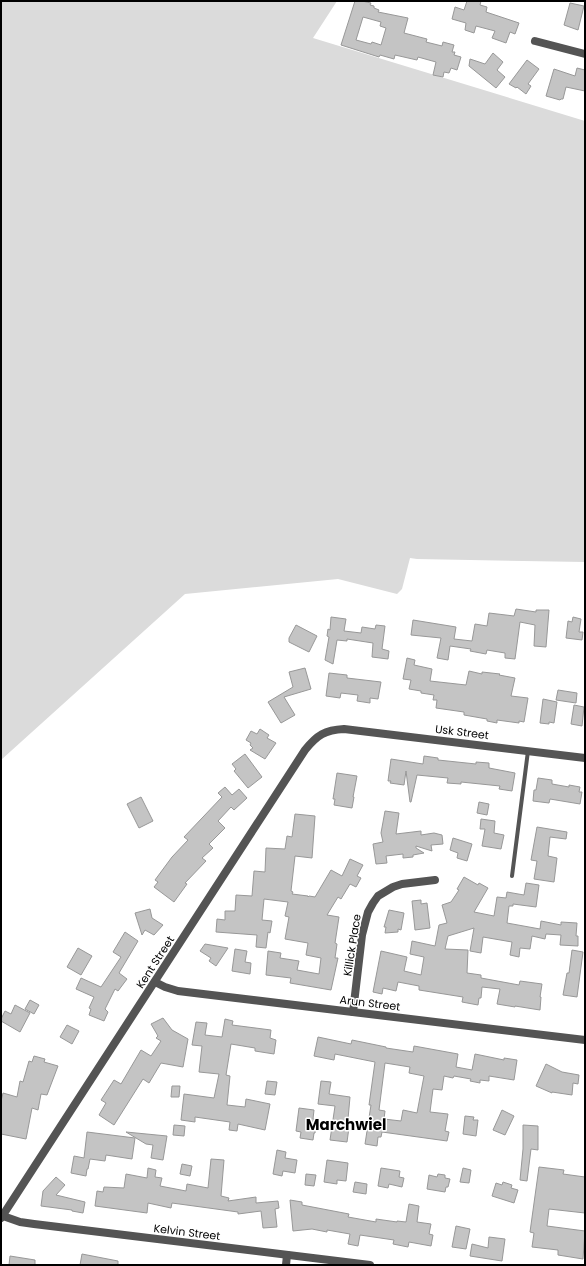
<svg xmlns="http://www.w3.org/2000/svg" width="586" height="1266" viewBox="0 0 586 1266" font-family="Poppins,sans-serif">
<rect width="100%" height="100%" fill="#fff"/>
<path fill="#dbdbdb" d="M1,1H337L313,38L585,121V562L417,559L410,558L402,589L397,594L338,579L185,594L1,760Z"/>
<g fill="#c4c4c4" stroke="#989898" fill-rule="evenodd">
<path d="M355,1H362L371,3L370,5L374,6V8L379,10L378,12L408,18L404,33L427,39L426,42L442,46L443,42L454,45L452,52H455L454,55L461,57L457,70L451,68L449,73L444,72L443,77L433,75L436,62L418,57L417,60L395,55L394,59L380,55L379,57L341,45ZM363,17L381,22L380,26L386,28L381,45L372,42L371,44L356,40Z"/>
<path d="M467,1H481L480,5L487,7L486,12L519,23L515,34L510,32L506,43L492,38L495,31L476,26L474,33L465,30L466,23L452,19L455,7L464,10Z"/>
<path d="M570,3L584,6L578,30L564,25Z"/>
<path d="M493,53L503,62L497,70L505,77L496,88L469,66L470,59L485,64Z"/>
<path d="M527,60L539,69L528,84L531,86L526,94L517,87L516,88L509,84Z"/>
<path d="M577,68L585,70V91L566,87L563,99H561L560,100L546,96L554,69L575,76Z"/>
<path d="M516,609L536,612V610H549L546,647L534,646L535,625L520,622L515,659L505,658V653L487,650L486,654L470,651L471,649L450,646L448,660L437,658L441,638L411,635L413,620L456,627L454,639L472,641L475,624L487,626L489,613L514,616Z"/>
<path d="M331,617L346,619L344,631L361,633L362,627L375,629L376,625L385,626L382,649L389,651L388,659L372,657L373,643L347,639V641L337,640L333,664L325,660L329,637L327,636L328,629L330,630Z"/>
<path d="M573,617L581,619L579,632H583L582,640L566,638L568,621L572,622Z"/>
<path d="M296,625L317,636L309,652L289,642V638Z"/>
<path d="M407,658L415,660L414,665L432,669L430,681L466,685L469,671L482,674V672L500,674L499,675L515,678L511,696L528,698L524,722L519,721V723L497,720V723L487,721V719L464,715V712L436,708L437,700H433L434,695L421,693V691L409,689L411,680L403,679Z"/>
<path d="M305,668L311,689L284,697L295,715L281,723L268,702L293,687L289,672Z"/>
<path d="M329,673L347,675V678L381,682L378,699L370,698V703L357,701L358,695L341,693L340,698L326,696Z"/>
<path d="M558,690L577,693L576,703L556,700Z"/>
<path d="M543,699L557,702L554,723L549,722V724L540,723Z"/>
<path d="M574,705L584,707L582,726L571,724Z"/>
<path d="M260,729L269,735L267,738L276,743L265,759L250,750L253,748L250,745L251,743L246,740L251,731L257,734Z"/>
<path d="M245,754L262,777L248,788L234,771L236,769L232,764Z"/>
<path d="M424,756L438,758V760L476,764V762L489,763V768L515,773L512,791L499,789L500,786L461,782V784L447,783L448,778L417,775L411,802H410L406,771L404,785L390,783L391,781H388L391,759L423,764Z"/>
<path d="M337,773L357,776L353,797H354L352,808L334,805L335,799H333Z"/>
<path d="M538,778L552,780V784L569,787V785L580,787L579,792H582L580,804L550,799L549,803L533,801L534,790H536Z"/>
<path d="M225,787L232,795L239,789L247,798L234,810L231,807L218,821L225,828L209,844L213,848L202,858L206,861L185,883L187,884L174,902L154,887L158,882L155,880L172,857L188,840L184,837L222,797L218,793Z"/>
<path d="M141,797L153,821L139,828L127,804Z"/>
<path d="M479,802L489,804L487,815L477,813Z"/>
<path d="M385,811L399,813L396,834L421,831V835L434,833L442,835L443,844L431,845L432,851L416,846V848L424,853L413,855V857L403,858V854L386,856L387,863L376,864L373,844L383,842L381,833Z"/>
<path d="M295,814L315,816L312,858L295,856L291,891L293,892L292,894L308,896V897L309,896L315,897L331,870L342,876L350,859L363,865L357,876L361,878L356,887L350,884L341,899L338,897L327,915L339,917L335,943L337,944L335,958H338L331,990L290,983L291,978L266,975L268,951L281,953L280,958L299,961L297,970L319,974L321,958L306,955L308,943L285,939L289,917L285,916L288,902L264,899L262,920L272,921L270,933L268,932L266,948L256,947L257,935L216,932L217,919L225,920V911H235L236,895L252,896L254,871L265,872L266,848L285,849L287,836L292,837Z"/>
<path d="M481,819L495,821L494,833L504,835L501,849L482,846L485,829H480Z"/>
<path d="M537,827L567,832L566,839L550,837L548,856L557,858L554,882L534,879L537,861L531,860Z"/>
<path d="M453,838L472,844L467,861L457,858L458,853L450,850Z"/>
<path d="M464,877L478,885L479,883L488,888L474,912L494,916L497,897L506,898L507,892L524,895L526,883L539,885L536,907L513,904V906H509L507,923L540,929L541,921L561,925V922L577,923L576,936H578V946L560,945L561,935L546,934L545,939L532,936L530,949L520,948L519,957L510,955L512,942L483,937L481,953L470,951L474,928L448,936L445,949L468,950L467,973L481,975V978L519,985L520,981L542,984L540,997H541L540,1010L515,1006V1007L497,1004L500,989L482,987L481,998H479L478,1005L462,1002L463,997L419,990V986L398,982L396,991L383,988L382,994L373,992L381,951L407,957L404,971L421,975L424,957L410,954L412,941L435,946L439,925L447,923L442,905L451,902L459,890L457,889Z"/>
<path d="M421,900V904L427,903L430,928L415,930L412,901Z"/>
<path d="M150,909L152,918L163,925L154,935L145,930L142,935L135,913Z"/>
<path d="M389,910L404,913L401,930L398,929V932L385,933L386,927H384Z"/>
<path d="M125,932L138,941L119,973L127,979L118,991L115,989L105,1009L108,1012L104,1021L89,1015L91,1009L89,1008L94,997L76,989L81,978L101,987L121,957L113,952Z"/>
<path d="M205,944L228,948L216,966L209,961L211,958L200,951Z"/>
<path d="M78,948L92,956L81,975L67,967Z"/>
<path d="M235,949L247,951L245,962L251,963L250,974L232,971Z"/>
<path d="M572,950L583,952L577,997L563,995L567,973H569Z"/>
<path d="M30,1000L39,1005L34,1014L25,1009Z"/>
<path d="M15,1005L30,1013L20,1032L1,1021V1019L5,1011L11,1014Z"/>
<path d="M163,1018L172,1030L188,1039L183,1067L161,1063L149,1083L143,1079L114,1125L99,1115L106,1103L101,1100L114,1080L121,1084L141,1050L151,1056L161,1041L156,1038L158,1036L151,1024Z"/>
<path d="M225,1019L233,1021L232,1025L271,1030L270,1038L276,1040L274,1054L255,1051V1048L231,1044L226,1075L230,1076L227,1105L245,1107L246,1099L270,1104L265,1130L238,1124L237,1131L229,1130L230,1122L195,1117V1122L181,1120L184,1094L214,1098L219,1074L199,1072L202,1046L192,1045L196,1022L207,1023L205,1035L222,1037Z"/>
<path d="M67,1025L79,1031L72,1044L60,1037Z"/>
<path d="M318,1037L351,1044L352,1040L386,1047V1048L413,1052L414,1046L458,1054L456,1067L472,1070L475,1054L504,1060V1058L517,1060L514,1080L489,1076V1081L480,1080V1083L470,1081L471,1079L454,1076L453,1078L444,1076L442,1090L433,1089L430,1112L448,1114L445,1131L449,1132L447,1141L382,1132L381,1137H378L377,1146L365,1144L371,1105H369L375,1062L335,1054L334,1060L314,1056ZM385,1063L410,1067L409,1073L424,1076L417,1113L403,1110L401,1121L384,1119L385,1111L379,1110Z"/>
<path d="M34,1056L45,1059L44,1062L58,1066L47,1095L41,1094L38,1110L32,1108L26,1139L1,1134V1101L3,1093L17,1097L20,1081L23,1082L29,1061L32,1062Z"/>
<path d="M546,1064L562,1072L579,1075L578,1084L573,1083L572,1095L552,1092V1093L536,1086Z"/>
<path d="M267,1081L277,1082L275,1095L265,1094Z"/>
<path d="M321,1081L331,1082L329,1094L350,1097L348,1119L350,1120L347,1142L330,1140L335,1106L318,1104Z"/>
<path d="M172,1086H180L179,1097H171Z"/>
<path d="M299,1108L314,1110L313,1119L317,1120L315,1133H314L313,1140L300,1138L301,1132L296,1131Z"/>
<path d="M502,1110L514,1116L505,1135L493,1130Z"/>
<path d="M465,1116L474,1117L473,1120H478L476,1136L463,1134Z"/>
<path d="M174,1125L185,1126L184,1136L173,1135Z"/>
<path d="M523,1125L538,1126V1150L531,1149L527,1181L520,1180L523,1149Z"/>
<path d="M87,1132L135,1138L132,1159L106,1155L105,1161L90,1159L88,1169H87L86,1176L71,1173L74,1156L84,1158Z"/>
<path d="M126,1132L167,1136L163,1160L151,1158L153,1145L146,1144Z"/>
<path d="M277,1150L286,1152L285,1158L297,1160L295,1173L283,1171L282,1176L273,1174Z"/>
<path d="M211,1159L224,1160L221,1196L229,1198L228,1201L256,1197V1203L278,1201L279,1208L275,1209L277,1227L263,1228L261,1211L238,1214V1212L172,1203L171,1208L148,1203L147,1213L95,1206L97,1191L103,1192L104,1187L124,1188L126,1174L147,1178L148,1168L156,1170L155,1177L162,1178L160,1186L186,1191L187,1184L208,1188Z"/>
<path d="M327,1160L348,1163L346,1181L337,1180V1184L324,1182Z"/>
<path d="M182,1164L192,1166L190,1176L180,1174Z"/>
<path d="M539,1167L564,1170L563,1174L585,1177V1213L549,1209L547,1226L585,1231L583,1259L558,1255V1250L532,1247L534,1233L530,1232Z"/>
<path d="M381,1168L400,1171L399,1177L404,1178L402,1187L389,1184L388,1188L378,1186Z"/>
<path d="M463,1168L471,1170L469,1183L460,1182Z"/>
<path d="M306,1174L316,1175L314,1186L305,1185Z"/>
<path d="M438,1174L445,1175V1178L450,1179L448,1187H446L445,1192L427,1189L429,1175L437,1177Z"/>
<path d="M56,1177L65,1185L56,1195L85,1202L83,1213L72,1211V1210L41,1206L43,1191Z"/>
<path d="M355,1182L367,1184L366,1194L353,1192Z"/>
<path d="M503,1182L512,1185L511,1188L518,1190L514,1203L492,1196L496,1183L502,1185Z"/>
<path d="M290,1200L302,1202V1205L349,1214L348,1217L376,1222V1219L397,1222V1221L406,1222L409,1204L419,1206L417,1222L431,1224L429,1234L433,1235L431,1246L409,1242L408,1247L393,1244L394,1240L360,1235L358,1246L348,1244L350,1234L327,1230V1232L312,1229L293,1231Z"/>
<path d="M456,1226L470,1229L466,1249L452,1247Z"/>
<path d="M489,1237L505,1239L502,1261L470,1256L472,1244L488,1248Z"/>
<path d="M82,1254L118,1261V1265H80Z"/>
<path d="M10,1256L35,1260V1265H9Z"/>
</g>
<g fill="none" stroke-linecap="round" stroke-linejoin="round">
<path stroke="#545454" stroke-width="4" d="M512,876L528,751"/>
<g stroke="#545454" stroke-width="8">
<path d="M535,41L585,54"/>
<path d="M155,982L165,987L178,991L585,1040"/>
<path d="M353,1012L362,935L368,912L373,903L378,896L393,887L402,884L435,880"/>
<path d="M3,1216L20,1222L34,1224L370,1265"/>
<path d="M1,1218L305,750C317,735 325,730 344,729L585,758"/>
<path d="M286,1265L287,1255"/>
</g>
</g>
<g text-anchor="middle" stroke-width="3" stroke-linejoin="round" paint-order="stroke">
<g font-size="11" fill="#000" stroke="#fff">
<text transform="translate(462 732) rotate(7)" y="4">Usk Street</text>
<text transform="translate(352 945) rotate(-81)" y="4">Killick Place</text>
<text transform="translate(155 962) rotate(-57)" y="4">Kent Street</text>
<text transform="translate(370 1003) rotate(7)" y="4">Arun Street</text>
<text transform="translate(187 1232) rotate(7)" y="4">Kelvin Street</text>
</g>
<g font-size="15" font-weight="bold" fill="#000" stroke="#fff">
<text x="346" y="1130">Marchwiel</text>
</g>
</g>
<rect width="586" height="1266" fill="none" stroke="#000000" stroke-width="4"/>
</svg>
